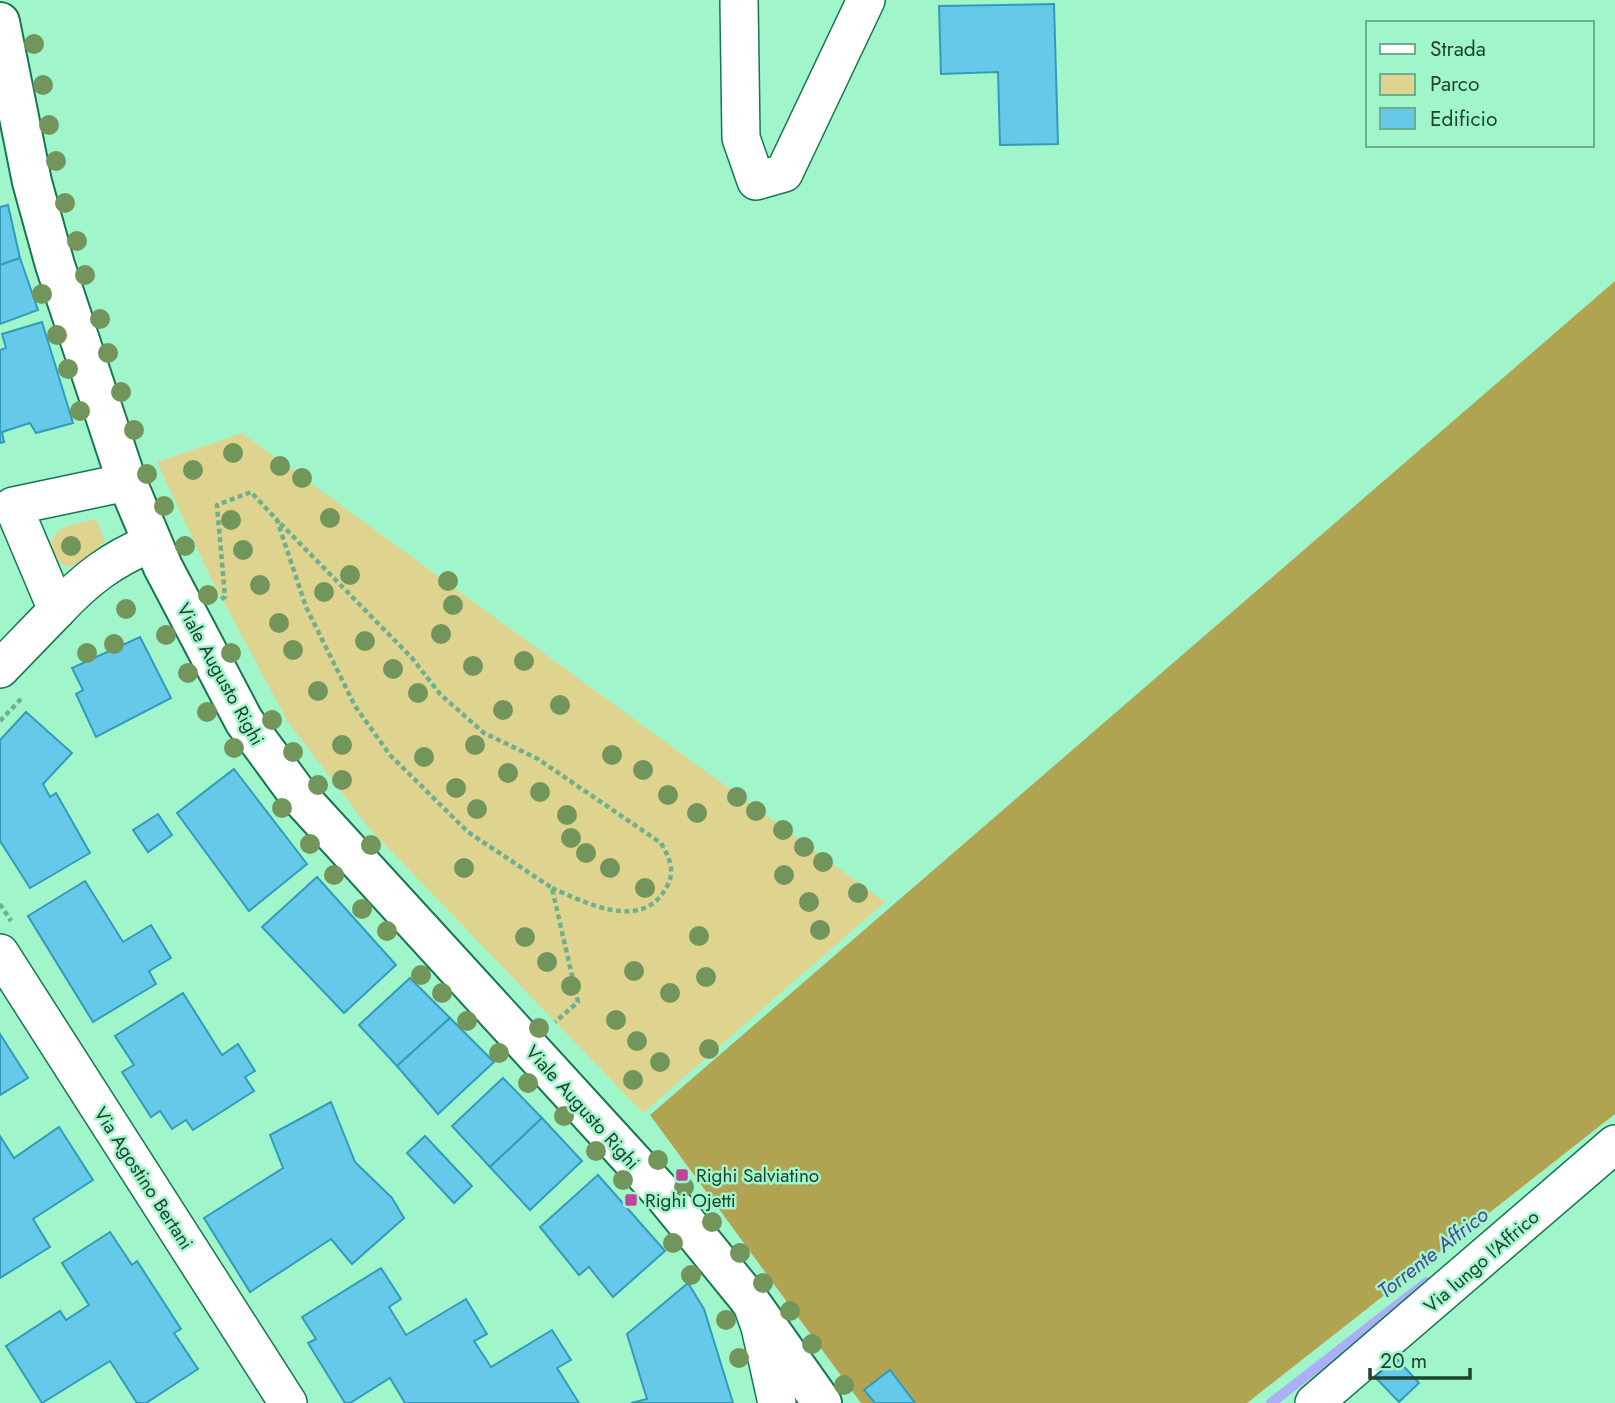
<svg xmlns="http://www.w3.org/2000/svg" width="1615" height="1403" viewBox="0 0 1615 1403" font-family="Jost,sans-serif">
<rect width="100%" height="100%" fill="#a0f6ca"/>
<g fill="#ded48f">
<path d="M242,433L885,902L643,1113L369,828L288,722L211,578L157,462Z"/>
<path d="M96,519L105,542L82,561L69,567C51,561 44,537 63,528C72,523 86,522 96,519Z"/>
</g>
<path fill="#b0a452" d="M1615,281V1114L1247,1403H861L650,1115Z"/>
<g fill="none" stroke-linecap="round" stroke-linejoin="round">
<path stroke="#abaff9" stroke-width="10" d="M1271,1403L1427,1282"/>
</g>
<g fill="#66c9e9" stroke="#339bba" stroke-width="2">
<path d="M1054,4L1058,144L1000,145L998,72L941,74L939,6Z"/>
<path d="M8,205L20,258L0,265V207Z"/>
<path d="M20,258L38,310L0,324V265Z"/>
<path d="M42,322L73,423L36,433L30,423L2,432L4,442L0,443V350L6,348L2,334Z"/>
<path d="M140,637L171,698L96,737L76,694L83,690L72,668Z"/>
<path d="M26,712L72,753L43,784L50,797L56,793L90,853L30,888L0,841V740Z"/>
<path d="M234,769L307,864L249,911L177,813Z"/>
<path d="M158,814L172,835L148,852L133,830Z"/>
<path d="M317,877L396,965L344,1013L262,927Z"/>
<path d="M85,881L123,942L151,925L171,958L149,971L156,984L93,1022L28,916Z"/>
<path d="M410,978L450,1018L397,1066L359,1025Z"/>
<path d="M183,993L222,1055L238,1044L255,1071L245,1077L254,1091L193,1130L186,1120L172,1129L160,1111L151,1117L122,1072L134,1065L115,1036Z"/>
<path d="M450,1018L494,1062L438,1114L397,1066Z"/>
<path d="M0,1034L28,1078L0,1095Z"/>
<path d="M503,1078L542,1118L490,1167L452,1126Z"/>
<path d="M331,1102L355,1162L392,1198L404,1218L352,1264L331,1239L250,1292L204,1218L283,1168L270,1135Z"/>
<path d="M542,1118L582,1161L530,1210L490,1167Z"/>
<path d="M59,1127L93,1180L33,1219L50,1247L0,1278V1136L14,1158Z"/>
<path d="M425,1136L472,1186L454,1203L407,1153Z"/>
<path d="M598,1175L665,1251L613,1297L589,1267L579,1275L540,1227Z"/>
<path d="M110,1232L132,1265L137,1261L181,1329L174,1333L198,1369L146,1403H137L110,1361L42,1403L6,1346L60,1311L66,1320L89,1305L62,1263Z"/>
<path d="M381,1268L401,1299L389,1307L406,1335L466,1299L487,1334L474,1341L491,1367L552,1330L571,1360L557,1368L579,1403H405L390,1378L350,1403H345L308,1343L316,1339L302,1317Z"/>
<path d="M688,1283L704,1309L733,1403H631L647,1399L627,1334Z"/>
<path d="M1396,1358L1419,1383L1399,1402L1375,1377Z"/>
<path d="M890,1370L915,1403H875L864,1390Z"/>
</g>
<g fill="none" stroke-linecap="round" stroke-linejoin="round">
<defs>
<g id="minor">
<path d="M739,0L741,138L756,181L784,173L866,0"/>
<path d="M127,482L13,506L57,610C87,578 111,560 151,543"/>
<path d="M0,669L57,610"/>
<path d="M0,953L288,1403"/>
<path d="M754,1310L760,1327L777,1403"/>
<path d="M1314,1403L1615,1144"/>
</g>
<path id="major" d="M0,22L32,182L55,265L127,482L163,567L244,721L299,796L663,1194L747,1297L822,1403"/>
</defs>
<use href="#minor" stroke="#177550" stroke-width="40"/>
<use href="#major" stroke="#177550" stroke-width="42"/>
<g stroke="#6daf8e" stroke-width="4.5" stroke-dasharray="5 3.5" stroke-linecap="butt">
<path d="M221,599L225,597L217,505L251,492L277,520"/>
<path d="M0,721L21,699"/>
<path d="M552,888C586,903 642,932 666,888C676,871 670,859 661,843L538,759L484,733L440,694L412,658L277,520L306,607L355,706L390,755L468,832L552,888L578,1002L555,1022"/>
<path d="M0,904L11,921"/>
</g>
<use href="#minor" stroke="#fff" stroke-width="37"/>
<use href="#major" stroke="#fff" stroke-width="38"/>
</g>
<g fill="#72955b">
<circle cx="34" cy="44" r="10"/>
<circle cx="43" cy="85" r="10"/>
<circle cx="49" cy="125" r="10"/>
<circle cx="56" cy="161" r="10"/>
<circle cx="65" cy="203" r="10"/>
<circle cx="77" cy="241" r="10"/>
<circle cx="85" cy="275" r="10"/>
<circle cx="42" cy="294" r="10"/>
<circle cx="100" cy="319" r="10"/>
<circle cx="57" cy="335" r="10"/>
<circle cx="108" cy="353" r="10"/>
<circle cx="68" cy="369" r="10"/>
<circle cx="121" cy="392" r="10"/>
<circle cx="80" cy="411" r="10"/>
<circle cx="134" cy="430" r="10"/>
<circle cx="233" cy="453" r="10"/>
<circle cx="280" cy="466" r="10"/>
<circle cx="193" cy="470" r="10"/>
<circle cx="147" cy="474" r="10"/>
<circle cx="302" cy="478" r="10"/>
<circle cx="164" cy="506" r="10"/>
<circle cx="330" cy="518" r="10"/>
<circle cx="231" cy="520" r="10"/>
<circle cx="71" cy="546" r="10"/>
<circle cx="185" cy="546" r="10"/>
<circle cx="243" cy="550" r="10"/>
<circle cx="350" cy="575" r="10"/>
<circle cx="448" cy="581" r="10"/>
<circle cx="260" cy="585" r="10"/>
<circle cx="324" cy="592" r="10"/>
<circle cx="208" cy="595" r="10"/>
<circle cx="453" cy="605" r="10"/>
<circle cx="126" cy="609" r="10"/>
<circle cx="279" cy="623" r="10"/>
<circle cx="441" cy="634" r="10"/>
<circle cx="166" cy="635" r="10"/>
<circle cx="365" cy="641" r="10"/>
<circle cx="114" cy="644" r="10"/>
<circle cx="293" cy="650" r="10"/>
<circle cx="87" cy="653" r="10"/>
<circle cx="231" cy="653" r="10"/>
<circle cx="524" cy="661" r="10"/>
<circle cx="473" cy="666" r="10"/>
<circle cx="393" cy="669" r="10"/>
<circle cx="188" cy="673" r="10"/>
<circle cx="318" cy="691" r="10"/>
<circle cx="418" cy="693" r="10"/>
<circle cx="560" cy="705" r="10"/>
<circle cx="503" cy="710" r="10"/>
<circle cx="207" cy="712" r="10"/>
<circle cx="272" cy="720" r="10"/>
<circle cx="342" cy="745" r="10"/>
<circle cx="475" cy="745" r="10"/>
<circle cx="234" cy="748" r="10"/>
<circle cx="293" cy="752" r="10"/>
<circle cx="612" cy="755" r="10"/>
<circle cx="424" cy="757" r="10"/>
<circle cx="643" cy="770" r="10"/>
<circle cx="508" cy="773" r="10"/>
<circle cx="342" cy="780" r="10"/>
<circle cx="318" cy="785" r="10"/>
<circle cx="456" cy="788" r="10"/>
<circle cx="540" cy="792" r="10"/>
<circle cx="668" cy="795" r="10"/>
<circle cx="737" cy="797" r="10"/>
<circle cx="282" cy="808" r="10"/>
<circle cx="477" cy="809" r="10"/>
<circle cx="756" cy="811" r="10"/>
<circle cx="697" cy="813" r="10"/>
<circle cx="567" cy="815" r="10"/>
<circle cx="783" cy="830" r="10"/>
<circle cx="571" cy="838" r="10"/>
<circle cx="310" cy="844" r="10"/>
<circle cx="371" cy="845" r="10"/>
<circle cx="804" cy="847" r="10"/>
<circle cx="586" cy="853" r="10"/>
<circle cx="823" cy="862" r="10"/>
<circle cx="464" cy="868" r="10"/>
<circle cx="610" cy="868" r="10"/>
<circle cx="334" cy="875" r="10"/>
<circle cx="784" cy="875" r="10"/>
<circle cx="645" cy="888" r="10"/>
<circle cx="858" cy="893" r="10"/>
<circle cx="809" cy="902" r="10"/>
<circle cx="362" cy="909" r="10"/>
<circle cx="820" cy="930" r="10"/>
<circle cx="387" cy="931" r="10"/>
<circle cx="699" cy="936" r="10"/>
<circle cx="525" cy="937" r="10"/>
<circle cx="547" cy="962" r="10"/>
<circle cx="634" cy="971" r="10"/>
<circle cx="421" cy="975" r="10"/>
<circle cx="706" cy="977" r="10"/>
<circle cx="571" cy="986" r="10"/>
<circle cx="442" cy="993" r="10"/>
<circle cx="670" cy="993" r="10"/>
<circle cx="616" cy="1020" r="10"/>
<circle cx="467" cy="1021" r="10"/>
<circle cx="539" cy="1028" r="10"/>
<circle cx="637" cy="1041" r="10"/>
<circle cx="709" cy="1049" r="10"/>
<circle cx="499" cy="1053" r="10"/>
<circle cx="660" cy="1062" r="10"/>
<circle cx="633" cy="1080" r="10"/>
<circle cx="528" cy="1083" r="10"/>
<circle cx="564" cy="1116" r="10"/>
<circle cx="596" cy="1151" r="10"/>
<circle cx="658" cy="1160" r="10"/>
<circle cx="623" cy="1180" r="10"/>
<circle cx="684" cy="1187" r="10"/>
<circle cx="712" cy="1222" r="10"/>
<circle cx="673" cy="1243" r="10"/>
<circle cx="740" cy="1253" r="10"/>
<circle cx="691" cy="1275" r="10"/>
<circle cx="763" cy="1283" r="10"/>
<circle cx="790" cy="1311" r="10"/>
<circle cx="726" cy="1320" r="10"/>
<circle cx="812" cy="1344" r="10"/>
<circle cx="739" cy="1358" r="10"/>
<circle cx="844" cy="1385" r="10"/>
</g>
<g fill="#be469a" stroke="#a0f6ca" stroke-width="2.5">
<rect x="675" y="1168" width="14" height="14" rx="3.5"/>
<rect x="624" y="1193" width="14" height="14" rx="3.5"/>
</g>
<g text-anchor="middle" stroke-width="5" stroke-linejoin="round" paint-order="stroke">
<g font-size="19" fill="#1f4231" stroke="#a0f6ca">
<text transform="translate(221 674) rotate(61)" y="7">Viale Augusto Righi</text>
<text transform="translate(583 1107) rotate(48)" y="7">Viale Augusto Righi</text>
<text transform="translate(144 1178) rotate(57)" y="7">Via Agostino Bertani</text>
<text transform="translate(1481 1261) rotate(-41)" y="7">Via lungo l'Affrico</text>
</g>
<g font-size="19" fill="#1f4231" stroke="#a0f6ca" text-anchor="start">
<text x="696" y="1182">Righi Salviatino</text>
<text x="645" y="1207">Righi Ojetti</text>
</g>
<g font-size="21" font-style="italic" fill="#49459a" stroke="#a0f6ca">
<text transform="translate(1433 1253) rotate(-38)" y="7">Torrente Affrico</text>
</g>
</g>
<rect x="1366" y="21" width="228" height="126" fill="#a0f6ca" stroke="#6cae8d" stroke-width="2"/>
<rect x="1380" y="44" width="35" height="10" fill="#ffffff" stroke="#6cae8d" stroke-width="2"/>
<text x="1430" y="56" font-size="21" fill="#1f4231">Strada</text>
<rect x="1380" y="74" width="35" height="21" fill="#ded48f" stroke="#6cae8d" stroke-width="2"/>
<text x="1430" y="91" font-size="21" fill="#1f4231">Parco</text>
<rect x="1380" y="108" width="35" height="21" fill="#66c9e9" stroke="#6cae8d" stroke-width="2"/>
<text x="1430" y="126" font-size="21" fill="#1f4231">Edificio</text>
<path d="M1370 1368v10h100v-10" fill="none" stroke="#1f4231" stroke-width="3.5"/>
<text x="1380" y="1368" font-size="21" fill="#1f4231" stroke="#a0f6ca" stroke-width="5" paint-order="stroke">20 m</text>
</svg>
